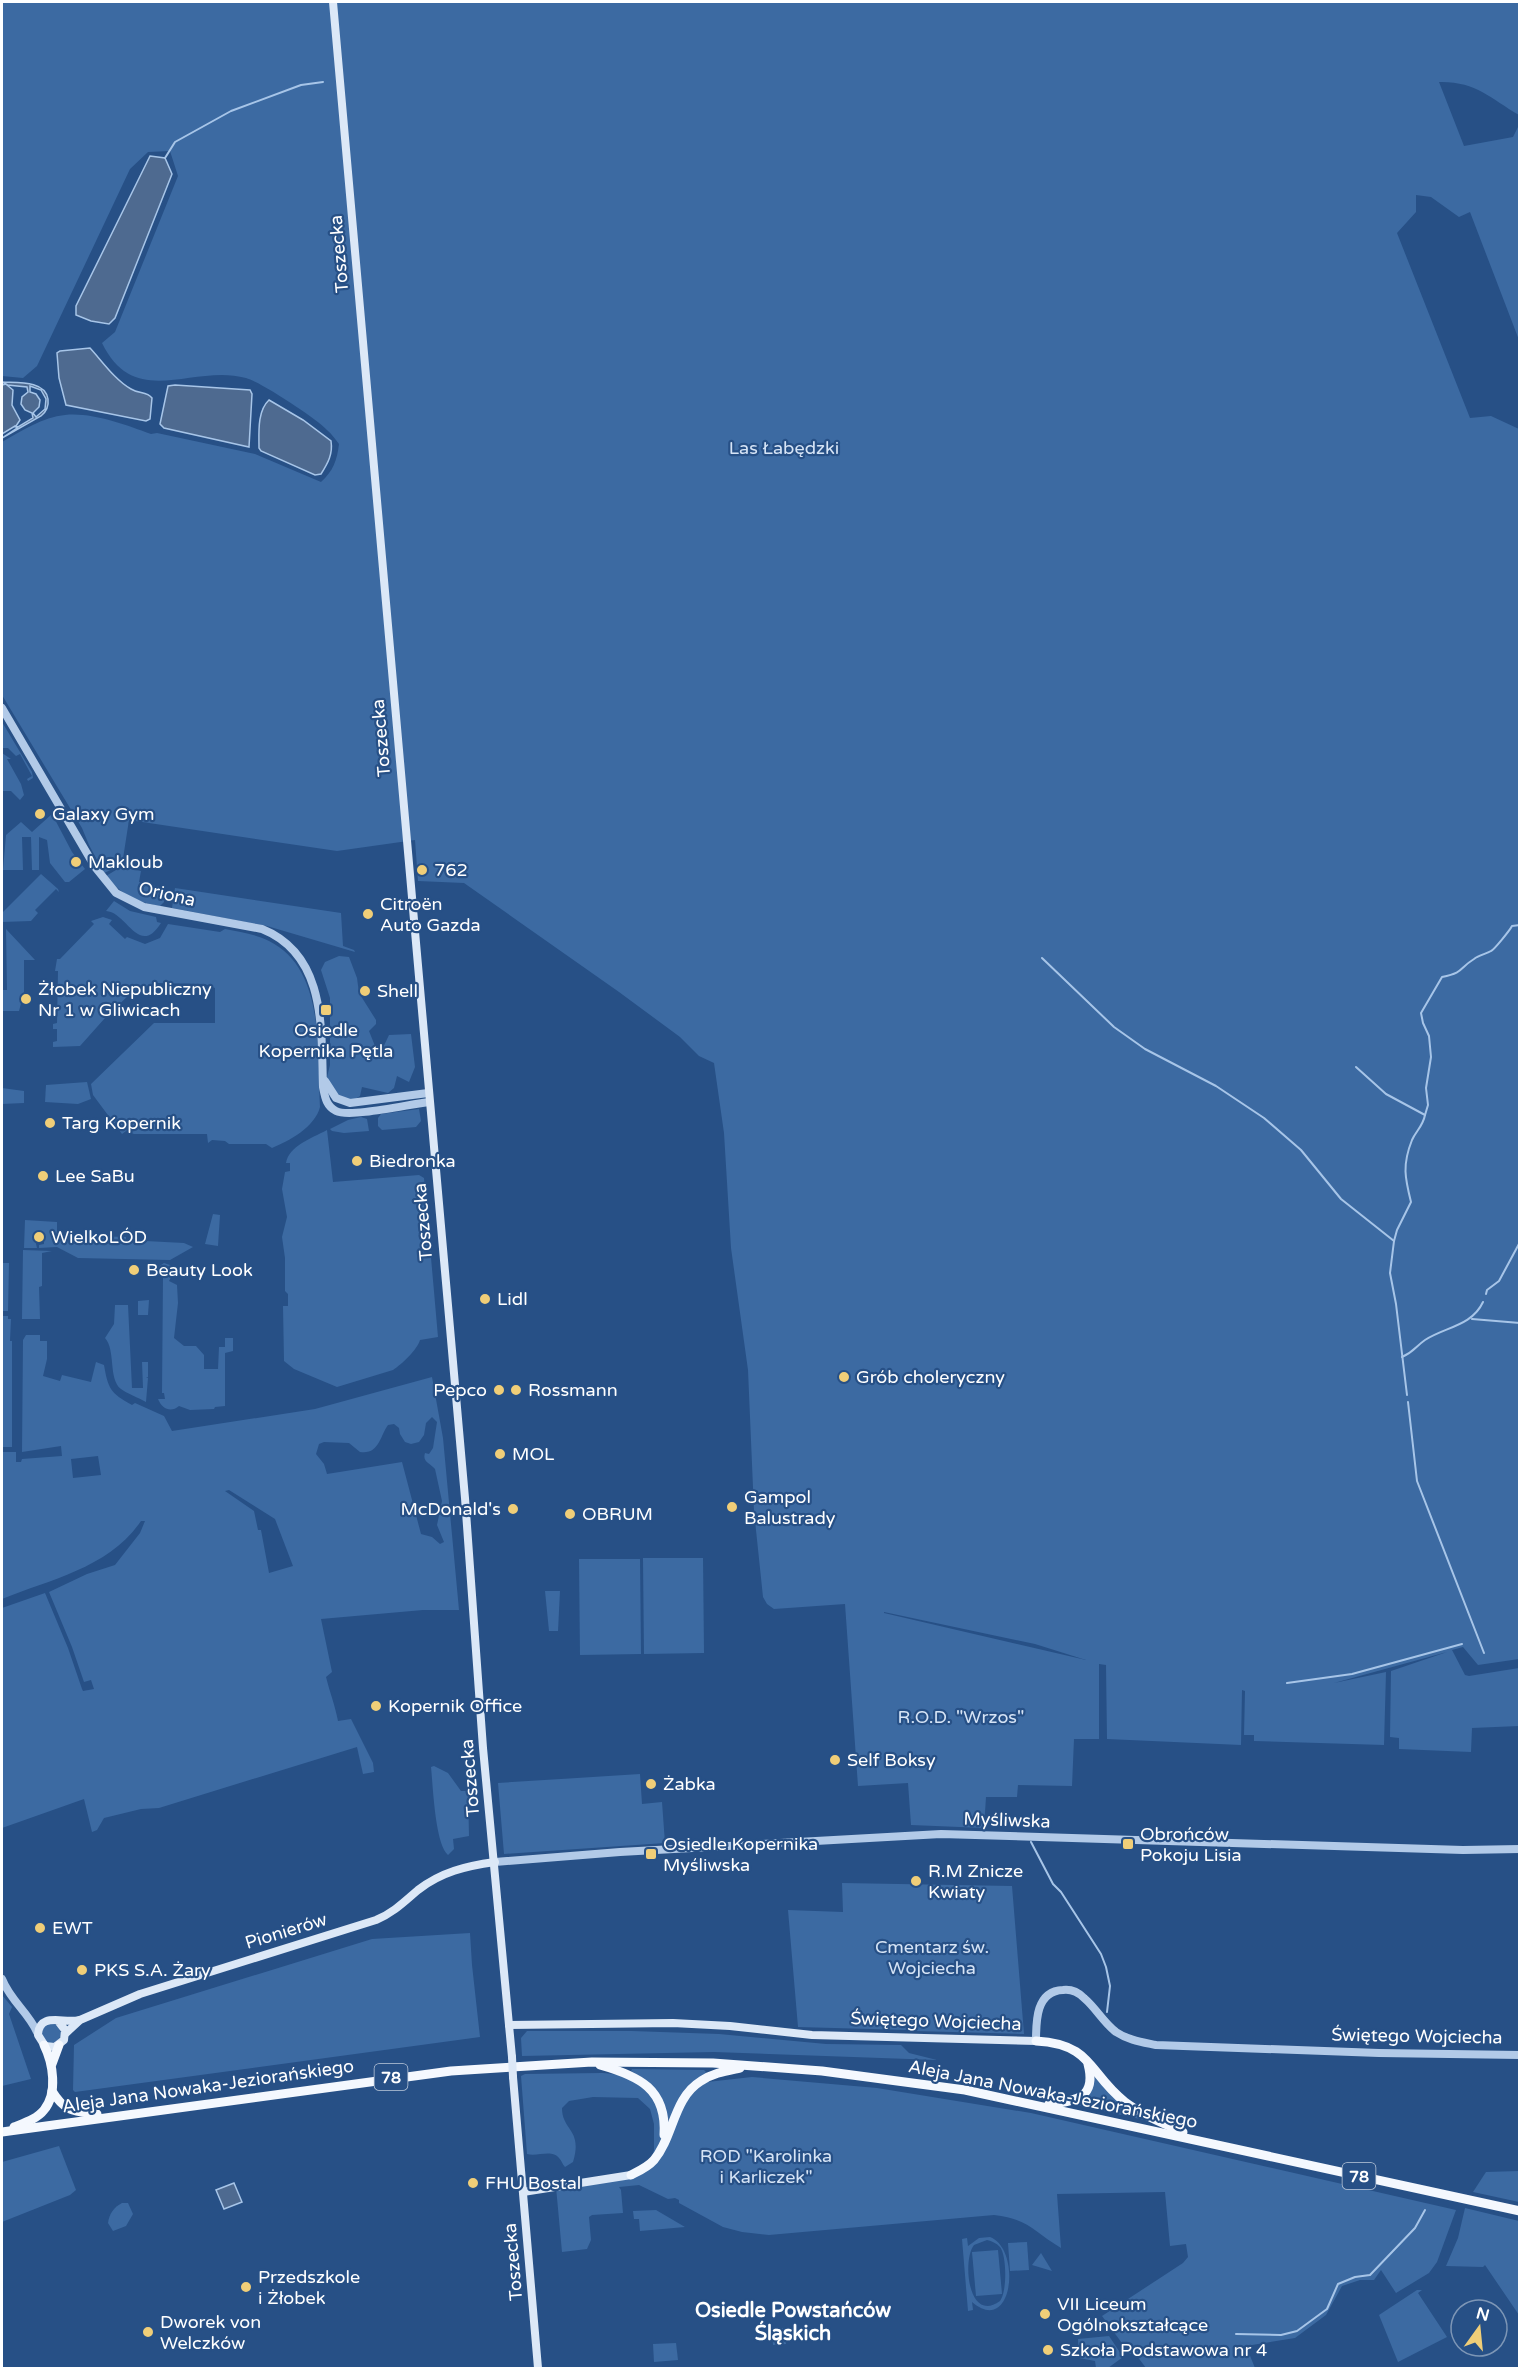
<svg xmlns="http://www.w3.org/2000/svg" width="1521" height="2370" viewBox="0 0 1521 2370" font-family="'Varela Round',sans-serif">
<rect width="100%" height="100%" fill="#275086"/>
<g fill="#3c6aa2" fill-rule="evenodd">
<path d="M2,2H1519V115C1490,98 1475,81 1439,82L1464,146L1513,137L1519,125V340L1470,212L1459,217L1431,197L1416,195V212L1397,233L1470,418L1491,416L1519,429V1659L1478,1665L1463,1647L1452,1650L1465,1675L1469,1676L1519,1668V1726L1472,1728L1471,1752L1399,1749V1738L1390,1737L1391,1671L1447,1652L1334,1683L1386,1672L1384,1745L1254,1741V1735H1244L1245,1691L1242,1690L1241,1745L1107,1739L1106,1665L1099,1664V1739H1074L1072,1786L1018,1785L1017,1797H986L984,1828L911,1825L908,1783L858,1786L845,1604L774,1609L767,1604L763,1597L754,1511L748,1370L731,1248L724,1133L714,1063L699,1056L680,1037L619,992L464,883L418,881L415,840L337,851L129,820L122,865L104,873L89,845L82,828L2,695V442C21,431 43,417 65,415C92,412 126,425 151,434L157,433L255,454L321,482C333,471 337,461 339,444C335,439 332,434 327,430C317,419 261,382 246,378C193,363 135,411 102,343L115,332L178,176L170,151L148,152L130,169L37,366L23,378L2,376ZM884,1612L1035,1644L1086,1660L884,1613Z"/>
<path d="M2,722L32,772L33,778L28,781L27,779L32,776L20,754L16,756L8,748H2Z"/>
<path d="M2,753L11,759H7L21,784L24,795L20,800L11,791H2Z"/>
<path d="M52,814L72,852L85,869L69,882H65L50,863L47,840L39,837V870H32L31,837H22L23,870H3L6,835L21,822L32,832Z"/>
<path d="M121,867L141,871L139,882L164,888V902L160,906C136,902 121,894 106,876Z"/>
<path d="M41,874L58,889L59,892L56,889L35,910L38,913L31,921L2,922V913Z"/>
<path d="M175,888L341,913L343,946L354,950L355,952L267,926L172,908Z"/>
<path d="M114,901L130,911L156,917L157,922L161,923C139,958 127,912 106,911Z"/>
<path d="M103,917L112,920L109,924L125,939L127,937L145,944L160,938L168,924L220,932L225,929C240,932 255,934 269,941C326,969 317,1053 320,1107C315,1127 289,1141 272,1148L266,1144H229L225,1141L212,1140L208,1143L207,1134H134L126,1131L122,1134L93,1095L91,1084L154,1023H215V988L205,984L156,983L132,992L105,1018L80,1046L53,1047V1042L57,1041V1029H53V1024L57,1023L58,971H55L57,959H60L94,924L91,921Z"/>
<path d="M6,929L35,960H24V992L19,1011H2V990H7Z"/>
<path d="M339,956L349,957L357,978L359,993L376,1020V1024L369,1031L379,1056L389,1035L411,1034L415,1067L409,1082L397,1076L394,1088L388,1093L362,1087L360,1096L354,1100L340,1098L331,1087L327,1077L330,1065V998L321,970L325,962Z"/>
<path d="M87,1082L91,1099L78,1104L45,1102L46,1085Z"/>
<path d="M2,1088L24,1091V1103L2,1104Z"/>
<path d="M419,1109L421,1121L416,1127L382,1130L378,1126V1118L381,1114Z"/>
<path d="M361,1117L367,1119L369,1131L344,1133L332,1131L330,1129L348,1120Z"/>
<path d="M327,1130L333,1182L419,1175L424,1178L438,1337L420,1340C417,1350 402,1364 393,1370L337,1387L294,1369L284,1361L283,1306H288V1294L285,1291V1258L282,1237L287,1217L282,1189L285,1172L290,1171V1163H286C289,1146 310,1139 327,1130Z"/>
<path d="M213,1214L220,1215L218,1246L205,1244Z"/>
<path d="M25,1220L57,1222V1239H92V1236L126,1237V1240L184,1243L193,1247L170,1260L78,1258L57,1247L39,1248V1245L44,1244V1235H34L37,1248H24Z"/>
<path d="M23,1250L52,1251L42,1253V1286L39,1287L40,1319H22Z"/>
<path d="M2,1263H9L8,1311H2Z"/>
<path d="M164,1263L176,1267L169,1281L177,1285L178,1303L174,1338L184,1346H196L204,1355V1369H218L219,1347H225V1338H233V1351L225,1353V1406L215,1407L214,1409L190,1410L179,1406C171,1413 162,1409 158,1399H165L164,1393H162L163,1276H158V1267Z"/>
<path d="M149,1300L148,1315H138V1301Z"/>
<path d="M115,1305H128L132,1388H143L142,1362H148V1377L146,1378H148L146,1402C139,1398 126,1393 121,1389C108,1379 116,1350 105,1338L114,1324Z"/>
<path d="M3,1316H8V1319H11L10,1341H12V1447H2Z"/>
<path d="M26,1335H40V1341H47V1359L43,1376L60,1381L62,1375L91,1382L96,1362L104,1365C108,1388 110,1393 132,1405L135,1403L164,1416L172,1431L315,1409L432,1377L443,1438L459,1610H423L321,1619L332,1672L326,1677C330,1693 335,1705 338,1721L351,1719L373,1763L374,1772L363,1774L357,1747L159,1808L141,1809L104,1818L97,1830L92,1832L84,1799L2,1828V1608L45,1593L68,1648L82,1689L83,1691L94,1689L91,1680L84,1682L72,1647L49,1592L87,1574L115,1565L140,1533L145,1521H141C109,1568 51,1579 2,1599V1452H16V1462H21L22,1459L62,1456L61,1446L22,1452L23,1340ZM432,1417L437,1422L433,1448L429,1454L425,1453C422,1462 430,1463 435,1469L442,1501L437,1525L444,1542L440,1544L432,1537L421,1534L402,1462L327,1474L324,1464L316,1454L319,1444L324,1442L349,1443L360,1452C379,1455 380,1436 388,1425L394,1424L399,1428L400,1434L405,1442L411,1444L419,1442L424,1435L426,1423ZM98,1456L101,1475L73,1478L71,1459ZM229,1490L275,1519L293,1566L269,1573L261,1530H258L254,1511L225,1491Z"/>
<path d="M643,1558H703L704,1653L644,1654Z"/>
<path d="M579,1559H640L641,1654L580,1655Z"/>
<path d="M545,1591H560L558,1631H549Z"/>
<path d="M434,1766L448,1773L461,1791H468L469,1836L453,1839L454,1849L448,1855C435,1844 433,1786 431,1767Z"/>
<path d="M640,1774L642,1804L662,1802L665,1843L504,1854L498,1783Z"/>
<path d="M842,1883L1012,1886L1024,2034L914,2031L907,2028L906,2030L798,2027L788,1910L843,1912Z"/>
<path d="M470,1933L472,1965L480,2037L75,2092L73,2090L74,2045L116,2018L372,1939Z"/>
<path d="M2,1995L12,2007L9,2014L31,2079L2,2086Z"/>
<circle cx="51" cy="2033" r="10"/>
<path d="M527,2031H632L719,2034L826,2044L901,2045L909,2053L937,2060L714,2052L522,2056L521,2038Z"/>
<path d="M632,2069L704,2070L706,2072L669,2120L650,2083L631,2071Z"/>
<path d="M602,2073C625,2074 651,2084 659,2109C662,2118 662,2131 663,2142L689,2090L707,2082L752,2077L877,2088L1031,2113L1456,2210L1437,2262L1429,2273L1396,2293L1381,2270L1374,2280H1360L1342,2286L1326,2315L1295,2338L1246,2346L1255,2368H1146L1134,2352L1130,2354L1102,2316L1183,2263L1188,2257L1186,2244L1170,2246L1165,2192L1057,2194L1061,2248C1034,2232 1029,2219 994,2215L769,2235L742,2232L723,2227L679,2203V2200L675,2198L668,2199L639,2185L619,2187L621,2190L623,2213L592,2215L589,2217L591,2240L587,2249L562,2252L556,2187L631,2175L652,2157L654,2150V2124L650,2109L638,2098L593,2097L569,2101L562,2108C562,2131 583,2129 573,2162L565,2167C562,2164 562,2161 559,2158C552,2149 537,2157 527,2154L521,2076L525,2074Z"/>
<path d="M1095,2074L1149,2121L1076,2105L1093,2086Z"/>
<path d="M59,2146L76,2190L70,2195L2,2222V2162Z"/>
<path d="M1519,2171V2202L1473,2192L1486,2172Z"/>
<path d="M122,2203H128L133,2214L126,2226L113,2231L108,2223C109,2214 114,2207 122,2203Z"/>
<path d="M1465,2208L1519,2221V2315L1485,2265L1483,2267L1446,2266L1458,2238Z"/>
<path d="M656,2210L685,2227L640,2231L639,2219H634L633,2211Z"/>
<path d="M990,2237C1022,2249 1013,2337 972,2302L973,2310L968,2311L962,2239L967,2238L968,2246L979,2238ZM987,2240C992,2241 996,2243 1000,2247C1007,2256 1007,2292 1000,2301C968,2324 962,2260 974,2245Z"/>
<path d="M1027,2242L1029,2270L1010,2271L1008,2243Z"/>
<path d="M998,2250L1002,2294L976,2296L972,2252Z"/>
<path d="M1041,2253L1052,2271L1032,2265Z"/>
<path d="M1417,2290H1422L1418,2293L1447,2337L1398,2362L1379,2315Z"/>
<path d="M785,2328L786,2344L773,2345L772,2329Z"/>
<path d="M1109,2336L1123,2357L1108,2368H1096L1095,2361L1079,2358L1078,2339Z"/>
<path d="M676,2343L678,2360L654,2362L653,2344Z"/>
</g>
<g fill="#4e6a90" stroke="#a7c5e8" stroke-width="1.5" fill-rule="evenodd">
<path d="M150,156L165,158L172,174L115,318L109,324L91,321L76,315V306Z"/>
<path d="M90,348C102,361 115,380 131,389C139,394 147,391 152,398L150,419L146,421L66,405L59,378L57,353L60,351Z"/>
<path d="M2,382C16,383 45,380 48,399C49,407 46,412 41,416L2,438L17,428L15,426L2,434V385L6,384ZM7,385L27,387L28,392L22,397L21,404L25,410L32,413L33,418L18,427L16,426L20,420L12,405L13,390ZM30,386L41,390L46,399L45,409L36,417L33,413L39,407L40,400L36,394L30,392Z"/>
<path d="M175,385L250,390L252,394L249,447L164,428L160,424L168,386Z"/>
<path d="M269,400L303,420L331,441C333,454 328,463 321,474L315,475L261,451L259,448C259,433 257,411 269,400Z"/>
<path d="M234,2183L242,2202L224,2209L216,2190Z"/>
</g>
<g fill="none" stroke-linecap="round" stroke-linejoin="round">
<g stroke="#a7c5e8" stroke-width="2">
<path d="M165,158L175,142L231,111L301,85L323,82"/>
<path d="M1042,958L1114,1027L1145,1049L1216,1086L1264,1118L1301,1150L1341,1199L1394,1241L1390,1273L1396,1304L1407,1395"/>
<path d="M1356,1067L1386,1094L1425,1115C1423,1126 1416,1131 1412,1140C1402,1165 1405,1178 1411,1202L1397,1230L1394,1241"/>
<path d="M1425,1115L1428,1105L1426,1088L1431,1057L1429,1036L1423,1023L1421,1013L1442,977C1465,972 1458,969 1474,959C1479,955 1486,954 1491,951C1494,950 1510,930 1512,926L1520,925"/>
<path d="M1486,1294L1487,1290L1499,1281L1520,1242"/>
<path d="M1472,1319L1520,1323"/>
<path d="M1402,1357C1414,1352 1415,1347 1425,1340C1445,1327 1472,1326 1483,1302"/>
<path d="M1408,1402L1417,1481L1484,1653"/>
<path d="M1287,1683L1352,1674L1462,1644"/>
<path d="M1031,1842L1053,1884L1061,1892L1101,1954L1106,1967L1110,1986L1107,2012"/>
<path d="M1236,2334L1281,2335L1297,2331L1327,2309L1338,2284L1355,2277L1370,2275L1415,2228L1425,2210"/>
</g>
<g stroke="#b2cae8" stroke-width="8">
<path d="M2,708L95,867L116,893L144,907L262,929C327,955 321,1030 323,1087C325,1097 326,1106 336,1111C350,1118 410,1104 429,1102"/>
<path d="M325,1081L336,1098L350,1103L428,1093"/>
<path d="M495,1862L620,1852L941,1834L1463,1850L1520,1849"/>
<path d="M2,1979C10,2000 28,2012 37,2032"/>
<path d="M1036,2041C1036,2021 1036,1991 1063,1990C1071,1989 1078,1992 1084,1998C1096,2008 1103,2022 1116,2032C1128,2040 1142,2042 1156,2045L1379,2053L1520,2055"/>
</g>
<g stroke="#dce8f7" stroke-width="8">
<path d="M333,2L465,1498L483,1748L512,2057"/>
<path d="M58,2021L65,2030L64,2040L55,2047L45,2046L38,2035C39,2011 64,2024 79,2020"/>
<path d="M509,2025L673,2023L730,2026L812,2035L1036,2041"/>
<path d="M66,2033L80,2020L140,1994L376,1920C393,1913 404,1902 418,1890C441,1872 466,1866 495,1862"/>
<path d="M513,2077L538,2368"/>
<path d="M523,2192L631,2175"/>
</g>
<g stroke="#f4f8fe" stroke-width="9">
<path d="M1036,2041C1093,2044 1088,2073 1125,2102C1142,2115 1163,2123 1183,2132"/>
<path d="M52,2064L59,2045"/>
<path d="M600,2065C639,2076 667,2089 664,2135"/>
<path d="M52,2091C65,2112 73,2111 97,2114"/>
<path d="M1049,2104C1076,2101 1097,2098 1088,2064"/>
<path d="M14,2127C24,2123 37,2119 44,2110C58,2093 53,2063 44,2045"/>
<path d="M2,2132L451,2071L592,2062L713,2063L822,2071L965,2090L1520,2211"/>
<path d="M631,2175C639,2171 648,2167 654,2160C674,2136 673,2098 701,2081C713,2073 726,2071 740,2068"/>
</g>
<path stroke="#dce8f7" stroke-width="8" d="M512,2057L513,2077"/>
</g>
<g fill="#f0ce78" stroke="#275086" stroke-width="2">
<circle cx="40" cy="814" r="6"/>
<circle cx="76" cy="862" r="6"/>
<circle cx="422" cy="870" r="6"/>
<circle cx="368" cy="914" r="6"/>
<circle cx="365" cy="991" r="6"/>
<circle cx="26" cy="999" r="6"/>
<rect x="320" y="1004" width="12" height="12" rx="3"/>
<circle cx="50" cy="1123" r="6"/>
<circle cx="357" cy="1161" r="6"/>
<circle cx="43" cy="1176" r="6"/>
<circle cx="39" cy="1237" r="6"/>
<circle cx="134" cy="1270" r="6"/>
<circle cx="485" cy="1299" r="6"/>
<circle cx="844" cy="1377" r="6"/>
<circle cx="499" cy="1390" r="6"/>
<circle cx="516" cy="1390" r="6"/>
<circle cx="500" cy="1454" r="6"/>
<circle cx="732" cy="1507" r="6"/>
<circle cx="513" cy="1509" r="6"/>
<circle cx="570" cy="1514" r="6"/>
<circle cx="376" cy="1706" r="6"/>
<circle cx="835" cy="1760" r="6"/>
<circle cx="651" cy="1784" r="6"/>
<rect x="1122" y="1838" width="12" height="12" rx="3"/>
<rect x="645" y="1848" width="12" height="12" rx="3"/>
<circle cx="916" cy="1881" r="6"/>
<circle cx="40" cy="1928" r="6"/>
<circle cx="82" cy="1970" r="6"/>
<circle cx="473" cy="2183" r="6"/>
<circle cx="246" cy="2287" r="6"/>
<circle cx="1045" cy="2314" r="6"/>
<circle cx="148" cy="2332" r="6"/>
<circle cx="1048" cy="2350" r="6"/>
</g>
<g text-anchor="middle" stroke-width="4.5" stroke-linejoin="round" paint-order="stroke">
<g fill="#275086" stroke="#becadb" stroke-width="1.5">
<rect x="374.5" y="2064" width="33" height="26" rx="4.5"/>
<rect x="1342.5" y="2163" width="33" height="26" rx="4.5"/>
</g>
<g font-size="16" font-weight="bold" fill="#fff">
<text x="391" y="2083">78</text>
<text x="1359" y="2182">78</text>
</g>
<g font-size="18" fill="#fff" stroke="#275086">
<text transform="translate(339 254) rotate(-95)" y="6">Toszecka</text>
<text transform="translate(381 738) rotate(-95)" y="6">Toszecka</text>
<text transform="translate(167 894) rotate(13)" y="6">Oriona</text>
<text transform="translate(423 1222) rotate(-95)" y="6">Toszecka</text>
<text transform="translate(470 1778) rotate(-95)" y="6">Toszecka</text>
<text transform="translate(1007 1820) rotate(2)" y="6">Myśliwska</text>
<text transform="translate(286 1931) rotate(-17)" y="6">Pionierów</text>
<text transform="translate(936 2021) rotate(2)" y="6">Świętego Wojciecha</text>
<text transform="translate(1417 2036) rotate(1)" y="6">Świętego Wojciecha</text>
<text transform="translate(208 2086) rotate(-8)" y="6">Aleja Jana Nowaka-Jeziorańskiego</text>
<text transform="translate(1053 2094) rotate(11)" y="6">Aleja Jana Nowaka-Jeziorańskiego</text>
<text transform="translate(513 2262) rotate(-95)" y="6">Toszecka</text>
</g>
<g font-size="18" fill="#d6e4f6" stroke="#275086">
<text x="784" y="454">Las Łabędzki</text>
<text x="961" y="1723">R.O.D. "Wrzos"</text>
<text x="932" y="1953">Cmentarz św.<tspan x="932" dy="21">Wojciecha</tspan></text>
<text x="766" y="2162">ROD "Karolinka<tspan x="766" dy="21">i Karliczek"</tspan></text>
</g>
<g font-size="18" fill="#fff" stroke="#275086" text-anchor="start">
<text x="52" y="820">Galaxy Gym</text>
<text x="88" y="868">Makloub</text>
<text x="434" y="876">762</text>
<text x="380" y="910">Citroën<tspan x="380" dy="21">Auto Gazda</tspan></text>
<text x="38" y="995">Żłobek Niepubliczny<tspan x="38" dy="21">Nr 1 w Gliwicach</tspan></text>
<text x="377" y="997">Shell</text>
<text x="326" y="1036" text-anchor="middle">Osiedle<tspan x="326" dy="21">Kopernika Pętla</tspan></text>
<text x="62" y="1129">Targ Kopernik</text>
<text x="369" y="1167">Biedronka</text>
<text x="55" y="1182">Lee SaBu</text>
<text x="51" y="1243">WielkoLÓD</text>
<text x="146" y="1276">Beauty Look</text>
<text x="497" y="1305">Lidl</text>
<text x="856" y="1383">Grób choleryczny</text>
<text x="487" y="1396" text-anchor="end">Pepco</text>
<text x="528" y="1396">Rossmann</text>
<text x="512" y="1460">MOL</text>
<text x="744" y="1503">Gampol<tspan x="744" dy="21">Balustrady</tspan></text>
<text x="501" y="1515" text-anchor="end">McDonald's</text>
<text x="582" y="1520">OBRUM</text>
<text x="388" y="1712">Kopernik Office</text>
<text x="847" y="1766">Self Boksy</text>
<text x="663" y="1790">Żabka</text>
<text x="1140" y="1840">Obrońców<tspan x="1140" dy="21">Pokoju Lisia</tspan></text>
<text x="663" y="1850">Osiedle Kopernika<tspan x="663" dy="21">Myśliwska</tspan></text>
<text x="928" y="1877">R.M Znicze<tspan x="928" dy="21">Kwiaty</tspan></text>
<text x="52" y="1934">EWT</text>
<text x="94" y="1976">PKS S.A. Żary</text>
<text x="485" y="2189">FHU Bostal</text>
<text x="258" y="2283">Przedszkole<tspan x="258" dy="21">i Żłobek</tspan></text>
<text x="1057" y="2310">VII Liceum<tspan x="1057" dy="21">Ogólnokształcące</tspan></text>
<text x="160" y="2328">Dworek von<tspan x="160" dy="21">Welczków</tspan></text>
<text x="1060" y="2356">Szkoła Podstawowa nr 4</text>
</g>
<g font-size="20" font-weight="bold" fill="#fff" stroke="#275086">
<text x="793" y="2317">Osiedle Powstańców<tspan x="793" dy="23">Śląskich</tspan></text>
</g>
</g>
<rect width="1521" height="2370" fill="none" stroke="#ffffff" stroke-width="6"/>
<g transform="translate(1479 2328) rotate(15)"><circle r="28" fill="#275086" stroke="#7d96b6" stroke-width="1.5"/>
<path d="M0-4.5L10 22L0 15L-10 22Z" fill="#f0ce78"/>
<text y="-9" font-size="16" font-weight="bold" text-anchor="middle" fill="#ffffff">N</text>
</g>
</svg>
